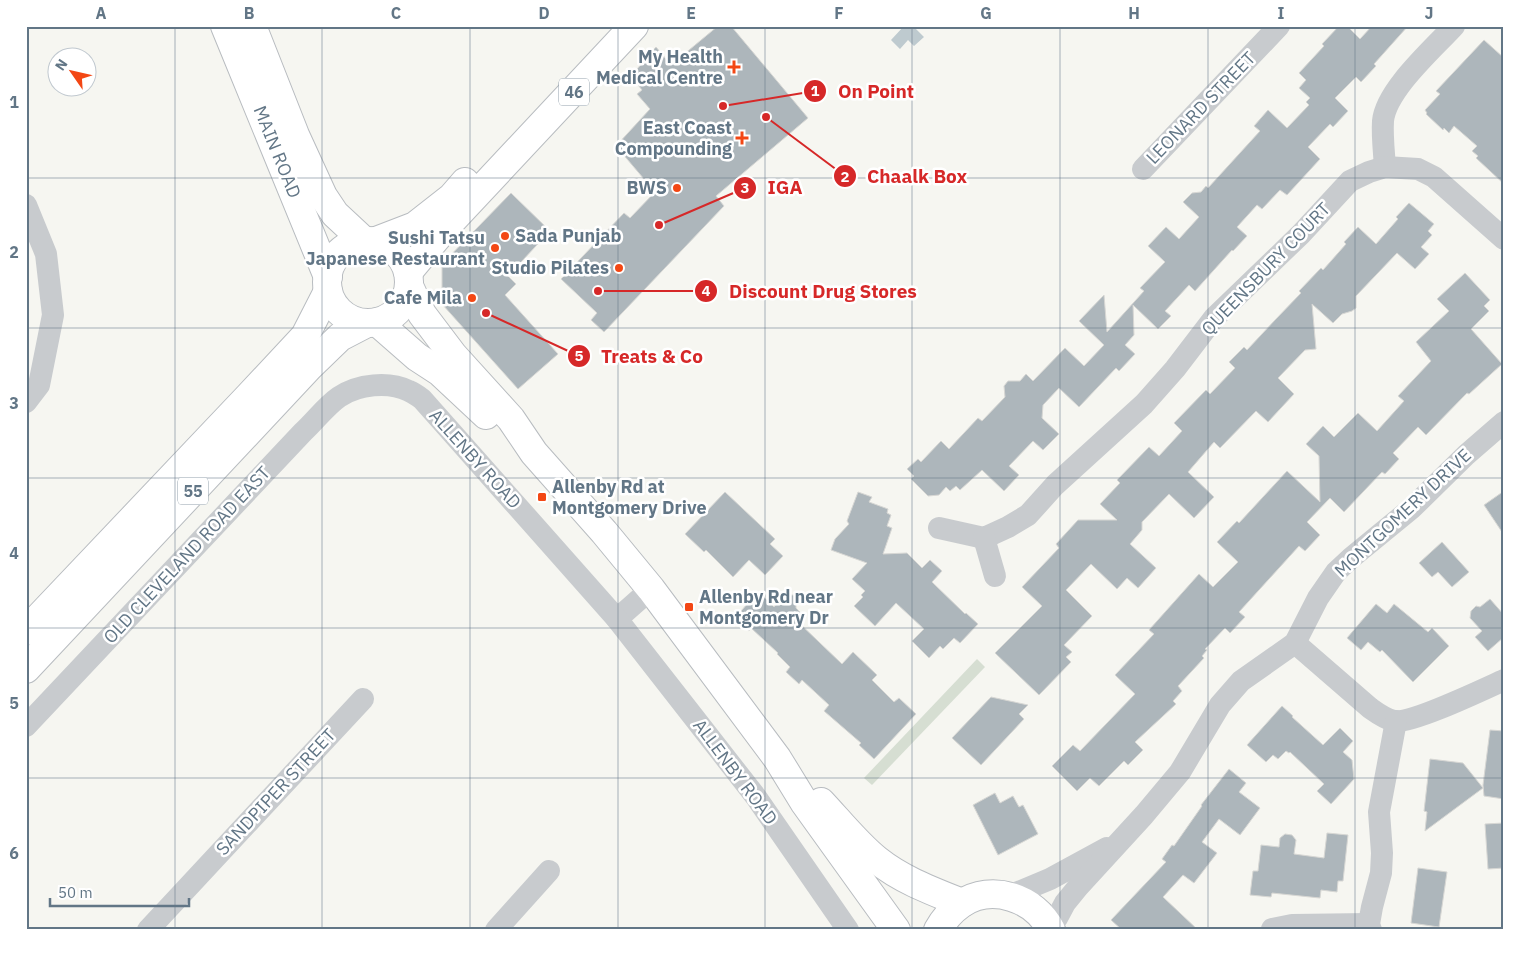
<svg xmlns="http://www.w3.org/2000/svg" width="1530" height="956" viewBox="0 0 1530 956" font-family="'IBM Plex Sans',sans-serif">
<rect width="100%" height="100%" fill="#f6f6f1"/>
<path fill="#d6ded2" d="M977,659L985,667L872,785L864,778Z"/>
<path fill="#becacf" d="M904,26H913L924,37L914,46L908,40L900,49L891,40Z"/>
<g fill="#adb6bb" stroke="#d7d7d4">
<path d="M718,26H731L808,118L716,196L724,206L604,332L591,320L597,313L561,279L624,213L630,218L655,192L616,146L650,109L637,94L642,90L631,76L656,47L671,65Z"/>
<path d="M1339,26H1347L1360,39L1372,26H1408L1374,64L1376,66L1361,82L1356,77L1335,98L1348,111L1333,127L1330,124L1308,147L1320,159L1287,195L1280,190L1262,209L1257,205L1237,227L1247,236L1233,251L1232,250L1195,291L1189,285L1165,311L1171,316L1158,329L1133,305L1134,335L1125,345L1135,354L1119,371L1116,368L1079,407L1059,388L1043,405L1042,418L1059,434L1043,450L1033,441L1009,466L1019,475L1004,491L982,470L960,490L956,486L950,491L946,487L939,495L928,496L911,479L914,476L907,469L918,459L921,462L941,441L949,449L978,418L982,421L1005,397L1004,386L1008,381H1020L1026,374L1033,381L1065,348L1084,366L1104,345L1079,321L1104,295L1107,332L1144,291L1140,288L1165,262L1148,246L1166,227L1179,239L1199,217L1183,202L1192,193L1201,192L1206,186L1208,188L1260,131L1254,126L1268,110L1287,128L1309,105L1306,102L1310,98L1299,88L1306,80L1299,73L1324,46L1322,44Z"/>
<path d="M1484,40L1504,58V184L1476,158L1478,156L1472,151L1477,146L1454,126L1449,133L1444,128L1443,130L1426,114L1427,113L1425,110L1440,94L1436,91Z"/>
<path d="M511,193L550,231L508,276L516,284L505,295L558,354L518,389L442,304V264Z"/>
<path d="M1409,203L1434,224L1428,231L1432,235L1421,247L1429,254L1415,269L1397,253L1356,296V308L1352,311L1342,314L1333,323L1312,304L1316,349L1305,350L1278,378L1294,394L1268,422L1256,411L1220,448L1214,442L1188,472L1214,497L1194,518L1169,494L1142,522V530L1130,544L1156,568L1138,588L1127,578L1117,589L1091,564L1066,590L1092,616L1064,645L1072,652L1066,657L1071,662L1039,695L995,653L1042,606L1022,587L1059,548L1056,544L1078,520H1117L1100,504L1120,483L1117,480L1149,447L1159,456L1182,431L1174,423L1206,390L1210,394L1235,368L1229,362L1244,347L1247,350L1275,320L1301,293L1299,291L1321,268L1323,270L1346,244L1344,242L1358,227L1376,244L1398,219L1396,217Z"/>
<path d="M1465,273L1490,300L1484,306L1489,311L1471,329L1502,364L1469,394L1467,393L1426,435L1418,427L1393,453L1399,459L1385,474L1382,472L1344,512L1330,498L1307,522L1320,535L1305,551L1299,546L1239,612L1245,617L1230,633L1225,628L1205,649L1207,650L1202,656L1204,658L1178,686L1182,691L1173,701L1176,704L1135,742L1143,750L1128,765L1124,761L1099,786L1090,778L1077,791L1052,766L1073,745L1080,751L1135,694L1115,675L1154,634L1149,630L1199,574L1213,587L1238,562L1217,542L1237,521L1239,523L1287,471L1320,502L1319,456L1306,444L1323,426L1334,437L1358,413L1377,431L1404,401L1398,396L1431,361L1416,342L1449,311L1437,299Z"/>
<path d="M1504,491V535L1484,505Z"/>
<path d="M725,492L775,539L770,544L783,556L765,575L749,560L733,577L706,550L704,552L685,534Z"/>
<path d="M858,492L872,497L869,502L888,509L887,513L891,515L887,526L892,528L883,554L907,553L922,568L930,560L942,571L932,582L965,614L966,613L978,624L960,643L954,638L943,649L940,646L929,658L912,641L924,629L896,603L875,626L854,606L863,597L861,595L865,591L852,579L867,563L831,550L835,539L849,524L847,521Z"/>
<path d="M1442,542L1469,572L1452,587L1438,572L1432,577L1419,563Z"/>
<path d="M784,595H796V608L802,614L796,620L842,664L853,652L877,675L872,680L894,702L899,698L916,714L874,759L859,745L861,743L824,711L829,705L802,680L799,684L786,672L790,667L777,654L778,653L751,628L749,631L735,618L748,603L751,605L758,597H764L774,607Z"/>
<path d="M1490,599L1504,615V637L1488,651L1475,637L1482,631L1470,618L1471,611L1476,606L1480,607Z"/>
<path d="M1376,604L1387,613L1394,604L1428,632L1432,628L1449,646L1413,682L1382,650L1380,652L1368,642L1361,650L1347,638Z"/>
<path d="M991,697L1028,705L1019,714L1024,719L981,765L952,738Z"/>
<path d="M1282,706L1293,716L1292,717L1323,745L1340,728L1353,741L1343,752L1352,760L1354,779L1331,804L1317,791L1324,784L1290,752L1289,753L1286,751L1278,759L1273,755L1266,762L1247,745Z"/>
<path d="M1490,730L1504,731V799L1484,796L1483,785Z"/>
<path d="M1430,759L1463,763L1483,788L1425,831L1427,812L1424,811Z"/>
<path d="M1229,769L1246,783L1239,792L1260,808L1240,835L1219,819L1202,842L1217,853L1194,883L1183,875L1163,897L1198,930H1122L1111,920L1166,862L1162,859L1172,845L1174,846L1202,806L1201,805Z"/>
<path d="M995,793L1000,803L1013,796L1019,807L1023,805L1038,834L998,855L973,805Z"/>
<path d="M1504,823V868L1488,869L1485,824Z"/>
<path d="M1327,833L1348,835L1343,881H1338L1337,892L1321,890L1320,898L1272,893L1271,897L1250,895L1253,871H1258L1261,845L1279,847L1280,838L1285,834L1292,835L1296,840L1294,854L1324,858Z"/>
<path d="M1418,868L1447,872L1439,927L1411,923Z"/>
</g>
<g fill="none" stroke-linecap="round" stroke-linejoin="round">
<defs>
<g id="major">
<path d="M225,26L328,277"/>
<path d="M252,26L295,135L323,196L335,214L364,241"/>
<path d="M376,241L415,226L452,197L465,182"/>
<circle cx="368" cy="282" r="41"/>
<path d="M408,272L444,229L634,26"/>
<path d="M409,286L422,314L453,355L511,419L534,453L604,532L651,589L777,758L804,802L896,930"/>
<path d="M377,322L417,357L440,372L486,415"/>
<path d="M26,631L249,396L305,336L328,291"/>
<path d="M26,669L309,367L340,337L367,323"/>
<path d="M821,802C838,820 857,844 877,860C902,880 932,891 962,903"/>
<path d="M938,930C944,919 951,911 961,904C992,883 1035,898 1051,930"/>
</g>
</defs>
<use href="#major" stroke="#b8bcc0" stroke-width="30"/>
<g stroke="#c8cbce" stroke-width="22">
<path d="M1385,167C1384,152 1382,136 1383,121C1386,90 1433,49 1454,26"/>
<path d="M1143,169L1279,26"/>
<path d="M26,205L46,254L53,315L39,385L26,402"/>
<path d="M939,528L984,538L1008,527L1028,515L1055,485L1144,404L1175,369L1214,318L1301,234L1350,181L1369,172L1385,167L1418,169L1434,177L1504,239"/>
<path d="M984,538L995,576"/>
<path d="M617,619L651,589"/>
<path d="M1295,643L1370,708C1377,713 1385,719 1394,721C1411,724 1484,689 1504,680"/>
<path d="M26,726L303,432C315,421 326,406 339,397C358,384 389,381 409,391C414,393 418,396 422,399L617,619L756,797L848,930"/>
<path d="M1009,896L1050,879L1107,848"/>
<path d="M1048,924L1057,918L1065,903L1078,887L1144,815L1180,772L1220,705L1241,681L1295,643L1318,598L1336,572L1351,558L1412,508L1466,455L1504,422"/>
<path d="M1272,929L1292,925L1369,924"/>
<path d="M148,930L363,699"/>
<path d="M496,930L549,871"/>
<path d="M1371,930L1369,924L1372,907L1381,873L1382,853L1379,812L1396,721"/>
</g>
<use href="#major" stroke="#fff" stroke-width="28"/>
</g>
<path fill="none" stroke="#627686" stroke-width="1" stroke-opacity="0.55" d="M175,26V930M322,26V930M470,26V930M618,26V930M765,26V930M912,26V930M1060,26V930M1208,26V930M1355,26V930M26,178H1504M26,328H1504M26,478H1504M26,628H1504M26,778H1504"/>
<g fill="#f34714" stroke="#fff" stroke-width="2">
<path d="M731.5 59.5h5v5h5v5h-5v5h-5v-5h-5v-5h5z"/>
<path d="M739.5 130.5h5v5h5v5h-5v5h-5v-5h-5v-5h5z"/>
<circle cx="677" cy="188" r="5"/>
<circle cx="505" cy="236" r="5"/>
<circle cx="495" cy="248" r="5"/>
<circle cx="619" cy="268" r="5"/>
<circle cx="472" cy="298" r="5"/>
<rect x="537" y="492" width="10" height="10" rx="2.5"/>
<rect x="684" y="602" width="10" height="10" rx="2.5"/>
</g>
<g text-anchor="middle" stroke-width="5" stroke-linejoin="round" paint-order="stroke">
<g fill="#fff" stroke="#919faa" stroke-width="1">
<rect x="559" y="78.5" width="30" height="27" rx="4"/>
<rect x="178" y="477.5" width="30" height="27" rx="4"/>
</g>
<g font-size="16" font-weight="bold" fill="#627686">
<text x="574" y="98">46</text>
<text x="193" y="497">55</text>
</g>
<g font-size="18" font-weight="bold" fill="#627686" stroke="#fff" text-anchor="end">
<text x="723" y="63">My Health<tspan x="723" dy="21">Medical Centre</tspan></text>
<text x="732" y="134">East Coast<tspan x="732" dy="21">Compounding</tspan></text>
<text x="667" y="194">BWS</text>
<text x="515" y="242" text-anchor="start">Sada Punjab</text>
<text x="485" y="244">Sushi Tatsu<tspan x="485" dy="21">Japanese Restaurant</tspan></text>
<text x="609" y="274">Studio Pilates</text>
<text x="462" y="304">Cafe Mila</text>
<text x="552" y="493" text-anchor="start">Allenby Rd at<tspan x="552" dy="21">Montgomery Drive</tspan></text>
<text x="699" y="603" text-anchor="start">Allenby Rd near<tspan x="699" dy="21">Montgomery Dr</tspan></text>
</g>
<g font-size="18" fill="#627686" stroke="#fff">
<text transform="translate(1201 108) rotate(-46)" y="6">LEONARD STREET</text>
<text transform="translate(277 152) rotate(68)" y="6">MAIN ROAD</text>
<text transform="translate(1266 269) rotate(-46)" y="6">QUEENSBURY COURT</text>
<text transform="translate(475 459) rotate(48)" y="6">ALLENBY ROAD</text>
<text transform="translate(1403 513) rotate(-43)" y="6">MONTGOMERY DRIVE</text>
<text transform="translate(187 555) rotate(-47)" y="6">OLD CLEVELAND ROAD EAST</text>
<text transform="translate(735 772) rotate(53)" y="6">ALLENBY ROAD</text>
<text transform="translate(276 792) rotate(-47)" y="6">SANDPIPER STREET</text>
</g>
</g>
<path fill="none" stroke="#d62828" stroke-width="2" d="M723 106L815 91M766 117L845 176M659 225L745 188M598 291L706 291M486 313L579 356"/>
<g fill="#d62828" stroke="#fff" stroke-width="2">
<circle cx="723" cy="106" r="5"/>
<circle cx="766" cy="117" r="5"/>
<circle cx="659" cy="225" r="5"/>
<circle cx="598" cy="291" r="5"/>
<circle cx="486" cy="313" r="5"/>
<circle cx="815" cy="91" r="12"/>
<circle cx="845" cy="176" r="12"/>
<circle cx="745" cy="188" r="12"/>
<circle cx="706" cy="291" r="12"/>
<circle cx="579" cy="356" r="12"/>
</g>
<g font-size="15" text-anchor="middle" font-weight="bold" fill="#fff">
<text x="815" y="96">1</text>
<text x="845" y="182">2</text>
<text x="745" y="193">3</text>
<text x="706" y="296">4</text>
<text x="579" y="361">5</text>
</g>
<g font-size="19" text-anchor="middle" font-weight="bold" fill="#d62828" stroke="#fff" stroke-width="5" stroke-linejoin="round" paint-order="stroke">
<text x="876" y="98">On Point</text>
<text x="917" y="183">Chaalk Box</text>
<text x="785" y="194">IGA</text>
<text x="823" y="298">Discount Drug Stores</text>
<text x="652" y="363">Treats &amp; Co</text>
</g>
<rect width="1530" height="956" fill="none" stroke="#ffffff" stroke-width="55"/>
<g transform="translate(72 72) rotate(304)"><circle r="24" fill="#ffffff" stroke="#c0c8cf"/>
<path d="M0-4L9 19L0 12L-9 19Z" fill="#f34714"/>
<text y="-8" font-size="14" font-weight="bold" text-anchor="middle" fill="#627686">N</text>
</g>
<path d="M50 898v8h139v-8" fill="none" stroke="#627686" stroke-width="2.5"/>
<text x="58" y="898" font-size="15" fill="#627686" stroke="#ffffff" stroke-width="4" paint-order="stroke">50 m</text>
<rect x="28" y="28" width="1474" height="900" fill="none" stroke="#627686" stroke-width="2"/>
<g font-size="16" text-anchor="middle" font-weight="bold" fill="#627686">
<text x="101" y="19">A</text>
<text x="249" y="19">B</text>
<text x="396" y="19">C</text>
<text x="544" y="19">D</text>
<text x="691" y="19">E</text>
<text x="839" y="19">F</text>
<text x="986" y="19">G</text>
<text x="1134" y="19">H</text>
<text x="1281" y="19">I</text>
<text x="1429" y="19">J</text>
<text x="14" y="108">1</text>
<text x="14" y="258">2</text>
<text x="14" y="409">3</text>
<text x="14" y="559">4</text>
<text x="14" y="709">5</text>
<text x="14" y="859">6</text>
</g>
</svg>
